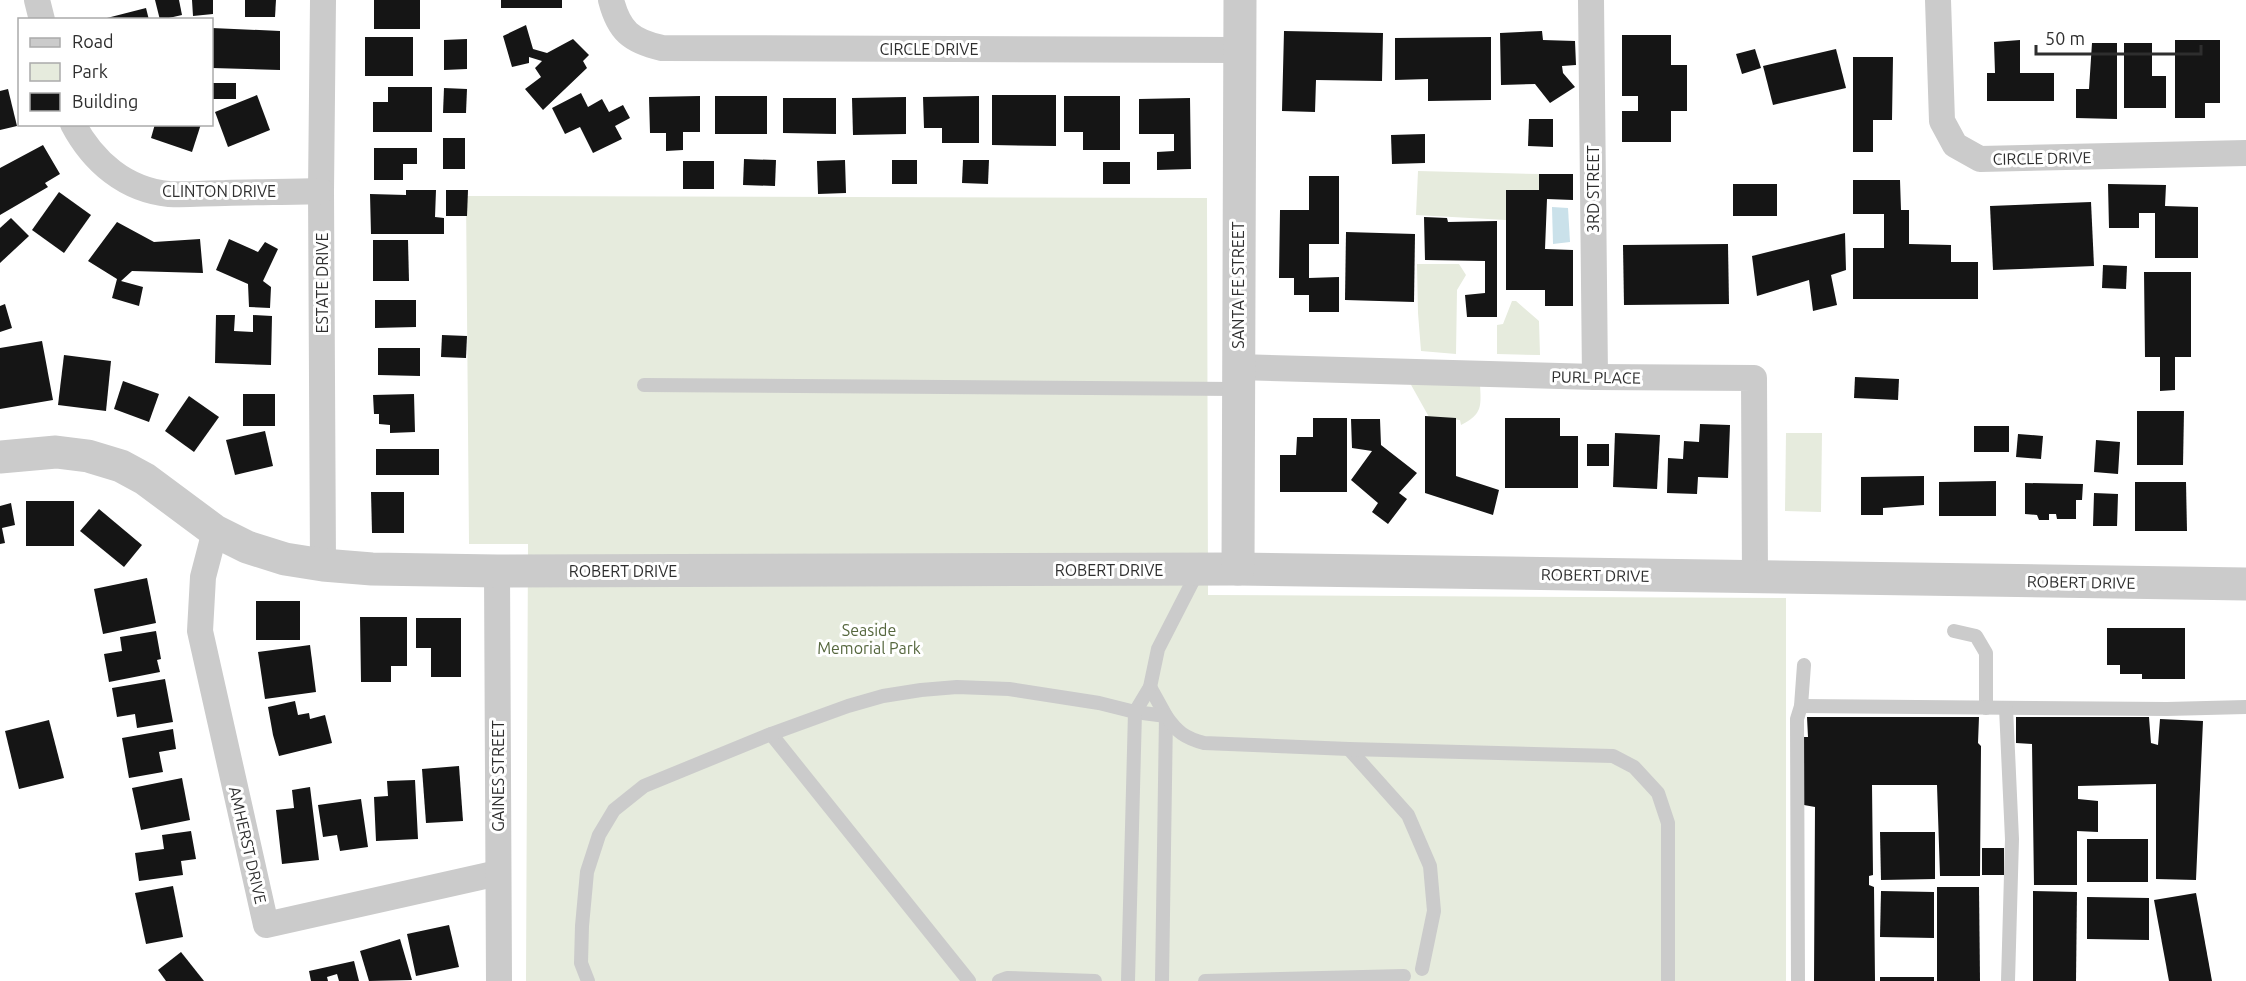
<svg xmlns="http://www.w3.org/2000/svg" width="2246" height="981" viewBox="0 0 2246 981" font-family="Ubuntu,sans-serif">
<rect width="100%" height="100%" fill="#fff"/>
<g fill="#e6ebdd">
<path d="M1418,171L1539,174V190L1506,191V220L1416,215Z"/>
<path d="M466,196L1207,198L1208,595L1786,598V981H526L528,544H469Z"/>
<path d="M1417,264H1459L1466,275L1457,290L1456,354L1421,351L1418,313Z"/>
<path d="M1512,301H1516L1539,321L1540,355L1497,354V325L1503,324Z"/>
<path d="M1410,383L1480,384C1481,406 1483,414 1461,425L1460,420L1429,417Z"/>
<path d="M1786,433H1822L1821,512L1785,511Z"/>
</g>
<path fill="#cae1ea" d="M1552,207L1568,208L1570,242L1553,244Z"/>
<g fill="#151515">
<path d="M155,0H179L182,15L160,20Z"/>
<path d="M192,0H213V14L193,16Z"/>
<path d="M245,0H276L275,17H245Z"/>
<rect x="374" y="0" width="46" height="29"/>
<rect x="501" y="0" width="61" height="8"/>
<path d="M146,8L149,20H103V19Z"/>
<path d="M526,25L533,49L547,53L573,39L589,55L583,61L587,68L543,110L525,89L541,77L535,68L542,61L529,57V63L512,67L503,36Z"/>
<path d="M212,28L280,31V70L212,68Z"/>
<path d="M1284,31L1383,33L1382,81L1316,80L1315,112L1282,111Z"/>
<path d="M1542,31L1543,40L1575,41L1576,65L1562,66L1563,73L1575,87L1550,103L1535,84L1501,85L1500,33Z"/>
<path d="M1622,35H1671V65H1687V111H1671V142H1622V111H1638V96H1622Z"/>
<rect x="365" y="37" width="48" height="39"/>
<path d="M1491,37V100L1428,101V79L1395,80V38Z"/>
<path d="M467,39V69L444,70V40Z"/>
<path d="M2020,40V73H2054V101H1987V73H1995L1994,42Z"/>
<path d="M2175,40H2220V103H2205V118H2175Z"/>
<path d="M2092,43H2117V119L2076,118V89H2089Z"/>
<path d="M2124,43H2152V76H2166V108H2124Z"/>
<path d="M1755,49L1761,68L1742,74L1736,54Z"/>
<path d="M1836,49L1846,88L1773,105L1763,66Z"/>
<path d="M1853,57H1893L1892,120H1873V152H1853Z"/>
<rect x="212" y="83" width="24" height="16"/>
<path d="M388,87H432V132H373V102H388Z"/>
<path d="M444,88L467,89L466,113H443Z"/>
<path d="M8,89L17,126L0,130V91Z"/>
<path d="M581,93L588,107L602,99L609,112L623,105L630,118L615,126L622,139L593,153L580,127L565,134L552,108Z"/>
<path d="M257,95L270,130L228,147L215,112Z"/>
<path d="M992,95H1056V146L992,145Z"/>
<path d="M700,96V132H683V150L666,151V133H650L649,97Z"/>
<rect x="715" y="96" width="52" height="38"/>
<path d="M979,96V143H942V128H924L923,97Z"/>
<path d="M1064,96H1120V150H1083V132H1064Z"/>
<path d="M906,97V134L853,135L852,98Z"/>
<path d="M783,98H836V134L783,133Z"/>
<path d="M1190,98L1191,169L1157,170V152L1174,151V134H1139V99Z"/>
<path d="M1529,119H1553V147L1528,146Z"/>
<path d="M155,124H201L192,152L151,138Z"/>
<path d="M1425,134V163L1392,164L1391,135Z"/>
<rect x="443" y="138" width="22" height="31"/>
<path d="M43,145L60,174L45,183L48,187L0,215V168Z"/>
<path d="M374,148H417V164H403V180H374Z"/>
<path d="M744,159L776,160L775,186L743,185Z"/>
<path d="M845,160L846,193L818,194L817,161Z"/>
<rect x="892" y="160" width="25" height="24"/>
<path d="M963,160H989L988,184L962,183Z"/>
<rect x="683" y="161" width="31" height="28"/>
<rect x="1103" y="162" width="27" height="22"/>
<path d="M1539,174H1573V200L1547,199L1545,249L1573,250V306H1545V290H1506V190H1539Z"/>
<path d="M1309,176H1339V244H1309V278L1339,277V312H1309V295H1294V278H1279L1280,210H1309Z"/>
<path d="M1853,180H1900L1901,210H1909V244L1951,245V262H1978V299H1853V248H1884V214H1853Z"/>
<rect x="1733" y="184" width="44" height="32"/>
<path d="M2108,184L2166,185L2165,206L2198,207V258H2155V213H2139V228H2109Z"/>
<path d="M406,190H436L435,217L444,218V234H371L370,194L406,195Z"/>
<path d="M446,190H468L467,216H446Z"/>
<path d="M59,192L91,215L64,253L32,230Z"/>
<path d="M2091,202L2094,266L1993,270L1990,206Z"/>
<path d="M1424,217L1447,218L1448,222L1497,221V317H1467L1465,295L1485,293V261L1425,260Z"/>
<path d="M11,218L29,236L0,263V228Z"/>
<path d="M117,222L154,242L200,239L203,273L132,271L121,281L143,287L139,306L112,298L117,279L88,261Z"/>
<path d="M1346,232L1415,234L1414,302L1345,300Z"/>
<path d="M1845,233L1846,270L1831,275L1837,305L1813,311L1809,280L1757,296L1752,256Z"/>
<path d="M229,239L258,252L265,242L278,249L263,281L271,287L270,308L249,307L248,284L216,270Z"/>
<path d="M373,240H408L409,281H373Z"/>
<path d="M1728,244L1729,304L1624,305L1623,245Z"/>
<path d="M2103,265L2127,266L2126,289L2102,288Z"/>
<path d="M2144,272H2191V357H2175V390L2160,391V357H2145Z"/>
<path d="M375,300H416V327L375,328Z"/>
<path d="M5,304L12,328L0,332V306Z"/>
<path d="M216,315H235L234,331L253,332V315L272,316L271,365L215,363Z"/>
<path d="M442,335L467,336L466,358L441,357Z"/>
<path d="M42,341L53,400L0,409V348Z"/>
<path d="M378,348H420V376L378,375Z"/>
<path d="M64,355L111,361L106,411L58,405Z"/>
<path d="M1855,377L1899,379L1898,400L1854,398Z"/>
<path d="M123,381L159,394L149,422L114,409Z"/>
<rect x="243" y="394" width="32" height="32"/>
<path d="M414,394L415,432L390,433V425L379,424V414H374L373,395Z"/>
<path d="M189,396L219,417L194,452L165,431Z"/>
<path d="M2137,411H2184L2183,465H2137Z"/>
<path d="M1425,416L1456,418V476L1499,490L1493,515L1425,493Z"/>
<path d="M1313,418H1347V492H1280V455H1296L1297,437H1313Z"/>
<path d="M1505,418H1560V436H1578V488H1505Z"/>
<path d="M1351,419H1380L1381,445L1417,473L1399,493L1407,499L1388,524L1372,512L1378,503L1351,480L1372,451L1352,448Z"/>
<path d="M1700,424L1730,425L1728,478L1698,477L1697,494L1667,493L1668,458L1683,459L1684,441L1699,442Z"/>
<rect x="1974" y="426" width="35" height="26"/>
<path d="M265,431L273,466L235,475L226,440Z"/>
<path d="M1615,433L1660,435L1657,489L1613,487Z"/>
<path d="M2018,434L2043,436L2041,459L2016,457Z"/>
<path d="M2096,440L2120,442L2118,474L2094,472Z"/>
<rect x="1587" y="444" width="22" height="22"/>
<rect x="376" y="449" width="63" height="26"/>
<path d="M1924,476V505L1883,508V515H1861V477Z"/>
<path d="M1996,481V516H1939V482Z"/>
<path d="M2135,482H2186L2187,531H2135Z"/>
<path d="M2025,483L2083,484L2082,500H2076V519H2057L2056,514H2049V520H2039L2037,515L2025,514Z"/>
<path d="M371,492H404V533H372Z"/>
<path d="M2094,493L2118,494L2117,526H2093Z"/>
<rect x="26" y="501" width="48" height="45"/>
<path d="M11,503L15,525L2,528L5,543L0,544V506Z"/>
<path d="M99,509L142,545L124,567L80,531Z"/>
<path d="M147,578L156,623L103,634L94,589Z"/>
<rect x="256" y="601" width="44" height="39"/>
<path d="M360,617H407V666H391V682H361Z"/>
<path d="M416,618H461V677H431V648H416Z"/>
<path d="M2107,628H2185V679H2142V674H2120V665H2107Z"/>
<path d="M156,631L161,659L157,660L160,672L109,682L104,654L122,651L120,637Z"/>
<path d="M310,645L316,692L265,699L258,652Z"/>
<path d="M165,679L173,722L137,728L135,714L117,717L112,688Z"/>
<path d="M295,701L298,715L309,713L310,719L325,715L332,743L279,756L273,735L268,707Z"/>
<path d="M1807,717H1979L1978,743L1981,746L1980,876H1940L1937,785H1872L1873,875L1869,876V885L1874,887L1875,981H1814L1815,807L1804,805V737H1808Z"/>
<path d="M2016,717H2149L2151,743L2158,745L2160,719L2203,721L2196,880L2156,879V784L2078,786V799L2098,801V832L2077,831V885H2034L2032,744L2016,743Z"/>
<path d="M49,720L64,778L19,789L5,731Z"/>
<path d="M173,729L176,749L159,752L163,772L129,778L122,738Z"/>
<path d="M459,766L463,821L426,823L422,769Z"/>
<path d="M182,778L190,820L141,830L132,788Z"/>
<path d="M415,780L418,839L376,841L374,797L388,796L387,781Z"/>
<path d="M310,787L319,860L282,864L276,810L294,808L292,790Z"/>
<path d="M361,799L368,847L340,851L337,835L323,837L318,805Z"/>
<path d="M191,831L196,859L181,861L183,875L139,881L135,853L164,849L162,835Z"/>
<path d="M1880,832H1935V879L1881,880Z"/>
<rect x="2087" y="839" width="61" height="43"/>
<rect x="1982" y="848" width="22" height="27"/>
<path d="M173,886L183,937L146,944L135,893Z"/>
<path d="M1937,887H1979L1980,981H1937Z"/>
<path d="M1881,891L1934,892V938L1880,937Z"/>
<path d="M2033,891L2077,892L2076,981H2033Z"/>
<path d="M2196,893L2212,981H2169L2154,900Z"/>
<path d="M2087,897L2149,898V940L2087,939Z"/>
<path d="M449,925L459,967L416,976L407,934Z"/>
<path d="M400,939L412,980L369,981L360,951Z"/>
<path d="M181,952L204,981H166L158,970Z"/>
<path d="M354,961L359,981H339L337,974L327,977L328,981H311L309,971Z"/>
<rect x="1880" y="977" width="54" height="4"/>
</g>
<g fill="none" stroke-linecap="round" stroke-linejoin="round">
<g stroke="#cbcbcb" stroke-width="14">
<path d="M644,385L1237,389"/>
<path d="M1954,631L1976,636L1986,653V708"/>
<path d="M1150,687L1166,716L1162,981"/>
<path d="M1801,706L2167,709L2246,707"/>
<path d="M2006,708L2012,839L2008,981"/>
<path d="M771,734L969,981"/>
<path d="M1349,749L1408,815L1430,866L1434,911L1422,969"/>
<path d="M588,981L581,963L582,926L587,872L599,835L614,810L644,786L771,734L848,706L883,696L921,690L957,687L1009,689L1099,703L1135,712L1166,716C1177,732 1185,738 1204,743L1349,749L1613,756L1634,767L1658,793L1668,823V981"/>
<path d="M999,981L1007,978L1095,981"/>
<path d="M1128,981L1135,712L1150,687L1158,649L1198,571"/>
<path d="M1205,981L1404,976"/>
<path d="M1798,981L1797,719L1801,706L1804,665"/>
</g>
<g stroke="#cbcbcb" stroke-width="26">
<path d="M37,0L42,20"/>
<path d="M323,0L321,191L323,565"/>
<path d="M611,0C619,31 631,41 662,48L1239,50"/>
<path d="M1591,0L1595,377"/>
<path d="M1938,0L1942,121L1955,145L1980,159L2246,153"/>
<path d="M73,124C93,162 126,190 169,194C187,195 207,193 225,193C257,192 289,192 321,191"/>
<path d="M1237,367L1595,377L1754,378L1755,578"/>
<path d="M215,531L203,577L200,631L266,925L498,873"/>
<path d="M497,571L499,981"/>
</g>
<g stroke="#cbcbcb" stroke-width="33">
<path d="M0,457L56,452L88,456L121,466L145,479L215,531L247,547L285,559L323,565L372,569L497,571L1238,569L2246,584"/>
<path d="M1238,569L1240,0"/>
</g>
</g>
<g text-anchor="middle" stroke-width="6" stroke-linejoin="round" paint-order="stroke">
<g font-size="16" fill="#2e2e2e" stroke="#fff">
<text x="929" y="55">CIRCLE DRIVE</text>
<text transform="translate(2042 158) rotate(-1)" y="6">CIRCLE DRIVE</text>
<text transform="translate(1593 189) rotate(-90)" y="6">3RD STREET</text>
<text x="219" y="197">CLINTON DRIVE</text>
<text transform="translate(322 283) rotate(-90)" y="6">ESTATE DRIVE</text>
<text transform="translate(1238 285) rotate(-90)" y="6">SANTA FE STREET</text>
<text transform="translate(1596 377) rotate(1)" y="6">PURL PLACE</text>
<text x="1109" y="576">ROBERT DRIVE</text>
<text x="623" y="577">ROBERT DRIVE</text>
<text transform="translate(1595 575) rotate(1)" y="6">ROBERT DRIVE</text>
<text transform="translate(2081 582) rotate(1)" y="6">ROBERT DRIVE</text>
<text transform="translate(498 776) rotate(-90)" y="6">GAINES STREET</text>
<text transform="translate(248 845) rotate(77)" y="6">AMHERST DRIVE</text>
</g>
<g font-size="16" fill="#56673e" stroke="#fff">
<text x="869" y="636">Seaside<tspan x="869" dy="18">Memorial Park</tspan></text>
</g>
</g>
<rect x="18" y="18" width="195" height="108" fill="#ffffff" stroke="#ababab" stroke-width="1.5"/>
<rect x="30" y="38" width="30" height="9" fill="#cbcbcb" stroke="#ababab" stroke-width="1.5"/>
<text x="72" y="48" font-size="18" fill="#2e2e2e">Road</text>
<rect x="30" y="63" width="30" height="18" fill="#e6ebdd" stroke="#ababab" stroke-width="1.5"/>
<text x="72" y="78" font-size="18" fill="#2e2e2e">Park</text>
<rect x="30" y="93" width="30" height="18" fill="#151515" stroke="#ababab" stroke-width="1.5"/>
<text x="72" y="108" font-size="18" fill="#2e2e2e">Building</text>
<path d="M2036 45v9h165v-9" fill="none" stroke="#2e2e2e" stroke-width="3"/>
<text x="2045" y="45" font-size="18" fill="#2e2e2e" stroke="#ffffff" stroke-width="4.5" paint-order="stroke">50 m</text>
</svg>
